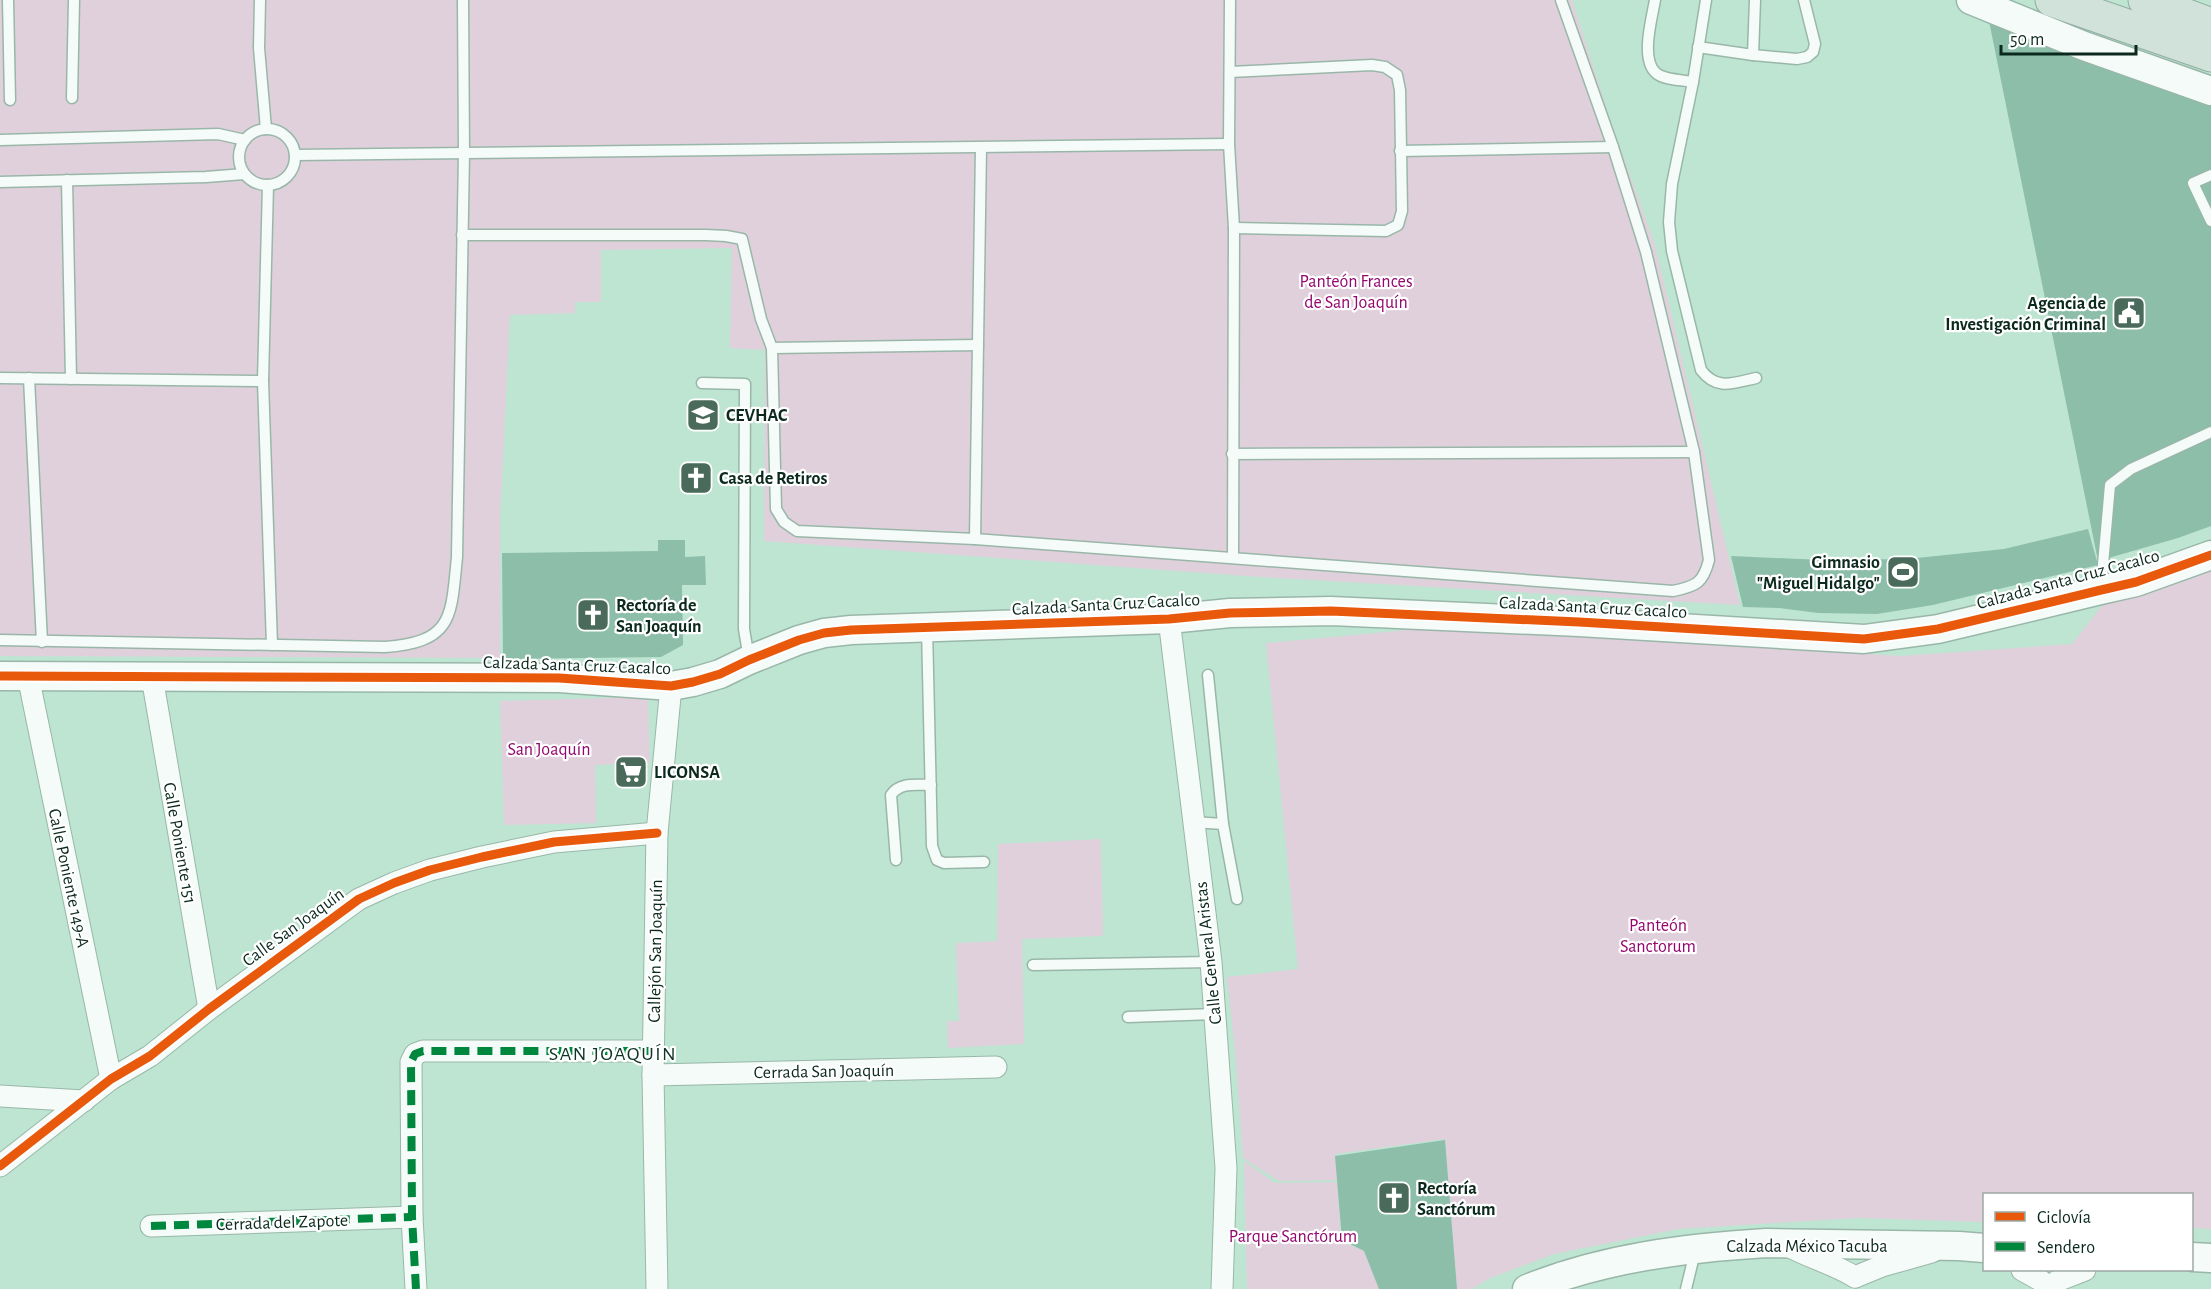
<svg xmlns="http://www.w3.org/2000/svg" width="2211" height="1289" viewBox="0 0 2211 1289" font-family="'Alegreya Sans',sans-serif">
<rect width="100%" height="100%" fill="#bee5d2"/>
<g fill="#e0d0db">
<path d="M0,0H1572L1609,116L1655,245L1740,605L1260,577L764,541L765,350L730,348L732,248L601,250V302H575V313L510,315L500,519V658L0,656Z"/>
<path d="M2211,569V1229L2192,1228V1194H1984V1222L1857,1218L1678,1229L1554,1254L1490,1278L1472,1289H1457L1445,1139L1335,1154L1338,1180L1279,1181L1243,1158L1235,1050L1227,977L1298,969L1266,643L1441,627L1901,656L2072,644L2108,598Z"/>
<path d="M648,697L650,763L595,765L596,823L504,825L500,701Z"/>
<path d="M1101,839L1103,936L1022,939L1024,1044L948,1048L947,1021H959L956,943L997,941L998,844Z"/>
<path d="M1244,1161L1275,1183L1337,1182L1341,1241L1364,1251L1379,1289H1247Z"/>
</g>
<g fill="#8cbeaa">
<path d="M1987,11L2211,101V526L2178,538L2098,561Z"/>
<path d="M2088,529L2098,565L1933,605L1877,614L1818,613L1779,608L1743,607L1731,556L1822,560L1907,559L2004,549Z"/>
<path d="M658,540H685V557L705,556L706,585H682L683,645L661,657L503,659L502,553L658,551Z"/>
<rect x="622" y="764" width="19" height="17"/>
<path d="M1445,1140L1457,1289H1379L1364,1251L1342,1240L1335,1156Z"/>
</g>
<g fill="none" stroke-linecap="round" stroke-linejoin="round">
<defs>
<g id="lane">
<path d="M8,0L10,100"/>
<path d="M260,0L259,48L266,129"/>
<path d="M1230,0L1229,144L1234,228L1233,558"/>
<path d="M1655,0C1652,18 1640,59 1656,73C1664,80 1683,80 1693,82"/>
<path d="M1706,0L1693,82L1672,184L1669,222L1672,251L1701,370C1717,391 1733,383 1756,378"/>
<path d="M1698,47L1753,55L1797,59L1807,57L1813,52L1815,44L1804,0"/>
<path d="M1753,55L1755,0"/>
<path d="M1230,72L1372,65L1385,67L1397,75L1400,90L1402,211L1398,225L1386,231L1234,228"/>
<path d="M72,98L74,0"/>
<circle cx="267" cy="157" r="28"/>
<path d="M0,140L218,134L245,140"/>
<path d="M1400,151L1613,147"/>
<path d="M295,155L1229,144"/>
<path d="M2211,175L2193,183L2211,221"/>
<path d="M67,180L71,379"/>
<path d="M0,182L206,177L244,174"/>
<path d="M268,185L263,381L272,645"/>
<path d="M462,235H706L726,236L742,239L761,319L772,348L776,509L784,522L797,531L975,539L1673,591C1697,586 1703,583 1709,560L1694,452L1646,252L1613,147L1561,0"/>
<path d="M772,348L978,345"/>
<path d="M0,378L263,381"/>
<path d="M29,378L42,642"/>
<path d="M702,383L745,384L744,629L749,659"/>
<path d="M1232,454L1694,452"/>
<path d="M975,539L981,148"/>
<path d="M2101,587L2110,485L2131,469L2211,432"/>
<path d="M927,628L932,846L937,860L944,863L984,862"/>
<path d="M0,640L385,647C454,642 451,616 457,557L464,153L463,0"/>
<path d="M1208,675L1223,824"/>
<path d="M1193,822L1223,824L1237,899"/>
<path d="M896,860L891,795C900,782 916,785 931,785"/>
<path d="M1033,965L1211,962"/>
<path d="M1128,1017L1215,1014"/>
<path d="M1686,1289L1695,1252"/>
</g>
<g id="street">
<path d="M1169,619L1211,962L1226,1168L1222,1289"/>
<path d="M28,676L111,1079"/>
<path d="M152,677L209,1009"/>
<path d="M653,1075L996,1067"/>
<path d="M0,1096L84,1101"/>
<path d="M0,1166L111,1079L150,1056L209,1009L359,899L394,883L430,870L482,857L554,842L657,833"/>
<path d="M151,1226L412,1217"/>
<path d="M1788,1246C1810,1258 1834,1264 1855,1277"/>
<path d="M2022,1270L2040,1280L2049,1289"/>
<path d="M1855,1277L1882,1266L1932,1252"/>
<path d="M416,1289L412,1217L411,1062L415,1054L423,1051H653"/>
<path d="M657,1289L653,1075L657,833L671,686"/>
<path d="M2049,1289L2057,1281L2085,1270"/>
</g>
<g id="secondary">
<path d="M1971,0L2084,46L2211,91"/>
<path d="M0,676L559,678L671,686L693,682L720,674L749,660L799,640L824,633L851,630L1169,619L1230,613L1331,611L1579,622L1864,639L1938,629L2101,590L2136,582L2211,555"/>
<path d="M2192,1257L2211,1258"/>
<path d="M1527,1289C1603,1258 1685,1248 1766,1243L1959,1246L1984,1248"/>
</g>
<g id="highway">
<path d="M2052,0L2211,55"/>
<path d="M2145,0L2211,25"/>
</g>
</defs>
<use href="#lane" stroke="#99b7a9" stroke-width="13"/>
<use href="#street" stroke="#99b7a9" stroke-width="23"/>
<use href="#secondary" stroke="#99b7a9" stroke-width="31"/>
<use href="#highway" stroke="#8ead9f" stroke-width="35"/>
<use href="#lane" stroke="#f5fbf8" stroke-width="10"/>
<use href="#street" stroke="#f5fbf8" stroke-width="21"/>
<use href="#secondary" stroke="#f5fbf8" stroke-width="28"/>
<use href="#highway" stroke="#d0e2da" stroke-width="33"/>
<g stroke="#00873e" stroke-width="8" stroke-dasharray="15 8" stroke-linecap="butt">
<path d="M151,1226L412,1217"/>
<path d="M416,1289L412,1217L411,1062L415,1054L423,1051H653"/>
</g>
<defs>
<g id="cycleway">
<path d="M0,676L559,678L671,686L693,682L720,674L749,660L799,640L824,633L851,630L1169,619L1230,613L1331,611L1579,622L1864,639L1938,629L2101,590L2136,582L2211,555"/>
<path d="M0,1166L111,1079L150,1056L209,1009L359,899L394,883L430,870L482,857L554,842L657,833"/>
</g>
</defs>
<use href="#cycleway" stroke="#fff" stroke-width="13"/>
<use href="#cycleway" stroke="#e8590c" stroke-width="9"/>
</g>
<defs>
<symbol id="civic-square" viewBox="-11 -11 22 22"><rect x="-9" y="-9" width="18" height="18" rx="4" fill="#4a6b5c" stroke="#fff"/><path d="M-.6-6.5H3V-4.5H.6V-3L4-1V1h2V6H-6V1h2V-1L-.6-3ZM-1.2 2.5V6h2.4V2.5Z" fill="#fff"/></symbol>
<symbol id="university-square" viewBox="-11 -11 22 22"><rect x="-9" y="-9" width="18" height="18" rx="4" fill="#4a6b5c" stroke="#fff"/><path d="M0-5L7-2L0 1L-7-2ZM-4 1L0 2.5L4 1V4Q0 6-4 4Z" fill="#fff"/></symbol>
<symbol id="church-square" viewBox="-11 -11 22 22"><rect x="-9" y="-9" width="18" height="18" rx="4" fill="#4a6b5c" stroke="#fff"/><path d="M-1.2-6h2.4v3.5h3.3v2.4h-3.3V6h-2.4V-.1h-3.3v-2.4h3.3Z" fill="#fff"/></symbol>
<symbol id="stadium-square" viewBox="-11 -11 22 22"><rect x="-9" y="-9" width="18" height="18" rx="4" fill="#4a6b5c" stroke="#fff"/><path d="M0-5a6.5 5 0 1 0 0 10a6.5 5 0 1 0 0-10ZM-3.5-1.8h7v3.6h-7Z" fill="#fff"/></symbol>
<symbol id="supermarket-square" viewBox="-11 -11 22 22"><rect x="-9" y="-9" width="18" height="18" rx="4" fill="#4a6b5c" stroke="#fff"/><path d="M-6-5.5h2.5l.6 2H6L4.5 2H-2.5L-4.4-4H-6ZM-1.5 3.2a1.3 1.3 0 1 0 .1 0ZM3 3.2a1.3 1.3 0 1 0 .1 0Z" fill="#fff"/></symbol>
</defs>
<g fill-rule="evenodd">
<use href="#civic-square" x="2110" y="294" width="38" height="38"/>
<use href="#university-square" x="684" y="396" width="38" height="38"/>
<use href="#church-square" x="677" y="459" width="38" height="38"/>
<use href="#stadium-square" x="1884" y="553" width="38" height="38"/>
<use href="#church-square" x="574" y="596" width="38" height="38"/>
<use href="#supermarket-square" x="612" y="753" width="38" height="38"/>
<use href="#church-square" x="1375" y="1179" width="38" height="38"/>
</g>
<g text-anchor="middle" stroke-width="4.5" stroke-linejoin="round" paint-order="stroke">
<g font-size="18" fill="#94076e" stroke="#fff">
<text x="1356" y="287">Panteón Frances<tspan x="1356" dy="21">de San Joaquín</tspan></text>
<text x="549" y="755">San Joaquín</text>
<text x="1658" y="931">Panteón<tspan x="1658" dy="21">Sanctorum</tspan></text>
<text x="1293" y="1242">Parque Sanctórum</text>
</g>
<g font-size="18" font-weight="bold" fill="#0b291d" stroke="#fff" text-anchor="start">
<text x="2106" y="309" text-anchor="end">Agencia de<tspan x="2106" dy="21">Investigación Criminal</tspan></text>
<text x="726" y="421">CEVHAC</text>
<text x="719" y="484">Casa de Retiros</text>
<text x="1880" y="568" text-anchor="end">Gimnasio<tspan x="1880" dy="21">"Miguel Hidalgo"</tspan></text>
<text x="616" y="611">Rectoría de<tspan x="616" dy="21">San Joaquín</tspan></text>
<text x="654" y="778">LICONSA</text>
<text x="1417" y="1194">Rectoría<tspan x="1417" dy="21">Sanctórum</tspan></text>
</g>
<g font-size="18" fill="#0b291d" stroke="#fff">
<text transform="translate(2068 579) rotate(-15)" y="6">Calzada Santa Cruz Cacalco</text>
<text transform="translate(1106 604) rotate(-3)" y="6">Calzada Santa Cruz Cacalco</text>
<text transform="translate(1593 607) rotate(3)" y="6">Calzada Santa Cruz Cacalco</text>
<text transform="translate(577 665) rotate(2)" y="6">Calzada Santa Cruz Cacalco</text>
<text transform="translate(180 843) rotate(80)" y="6">Calle Poniente 151</text>
<text transform="translate(69 878) rotate(78)" y="6">Calle Poniente 149-A</text>
<text transform="translate(293 927) rotate(-36)" y="6">Calle San Joaquín</text>
<text transform="translate(655 951) rotate(-89)" y="6">Callejón San Joaquín</text>
<text transform="translate(1208 953) rotate(-96)" y="6">Calle General Aristas</text>
<text transform="translate(824 1071) rotate(-1)" y="6">Cerrada San Joaquín</text>
<text transform="translate(282 1222) rotate(-2)" y="6">Cerrada del Zapote</text>
<text x="1807" y="1252">Calzada México Tacuba</text>
</g>
<g font-size="20" letter-spacing="1.5" fill="#0f3526" stroke="#fff">
<text x="613" y="1060">SAN JOAQUÍN</text>
</g>
</g>
<rect x="1983" y="1193" width="210" height="78" fill="#ffffff" stroke="#9da9a5" stroke-width="1.5"/>
<rect x="1995" y="1212" width="30" height="9" fill="#e8590c" stroke="#9da9a5" stroke-width="1.5"/>
<text x="2037" y="1223" font-size="18" fill="#0b291d">Ciclovía</text>
<rect x="1995" y="1242" width="30" height="9" fill="#00873e" stroke="#9da9a5" stroke-width="1.5"/>
<text x="2037" y="1253" font-size="18" fill="#0b291d">Sendero</text>
<path d="M2001 45v9h135v-9" fill="none" stroke="#0b291d" stroke-width="3"/>
<text x="2010" y="45" font-size="18" fill="#0b291d" stroke="#ffffff" stroke-width="4.5" paint-order="stroke">50 m</text>
</svg>
